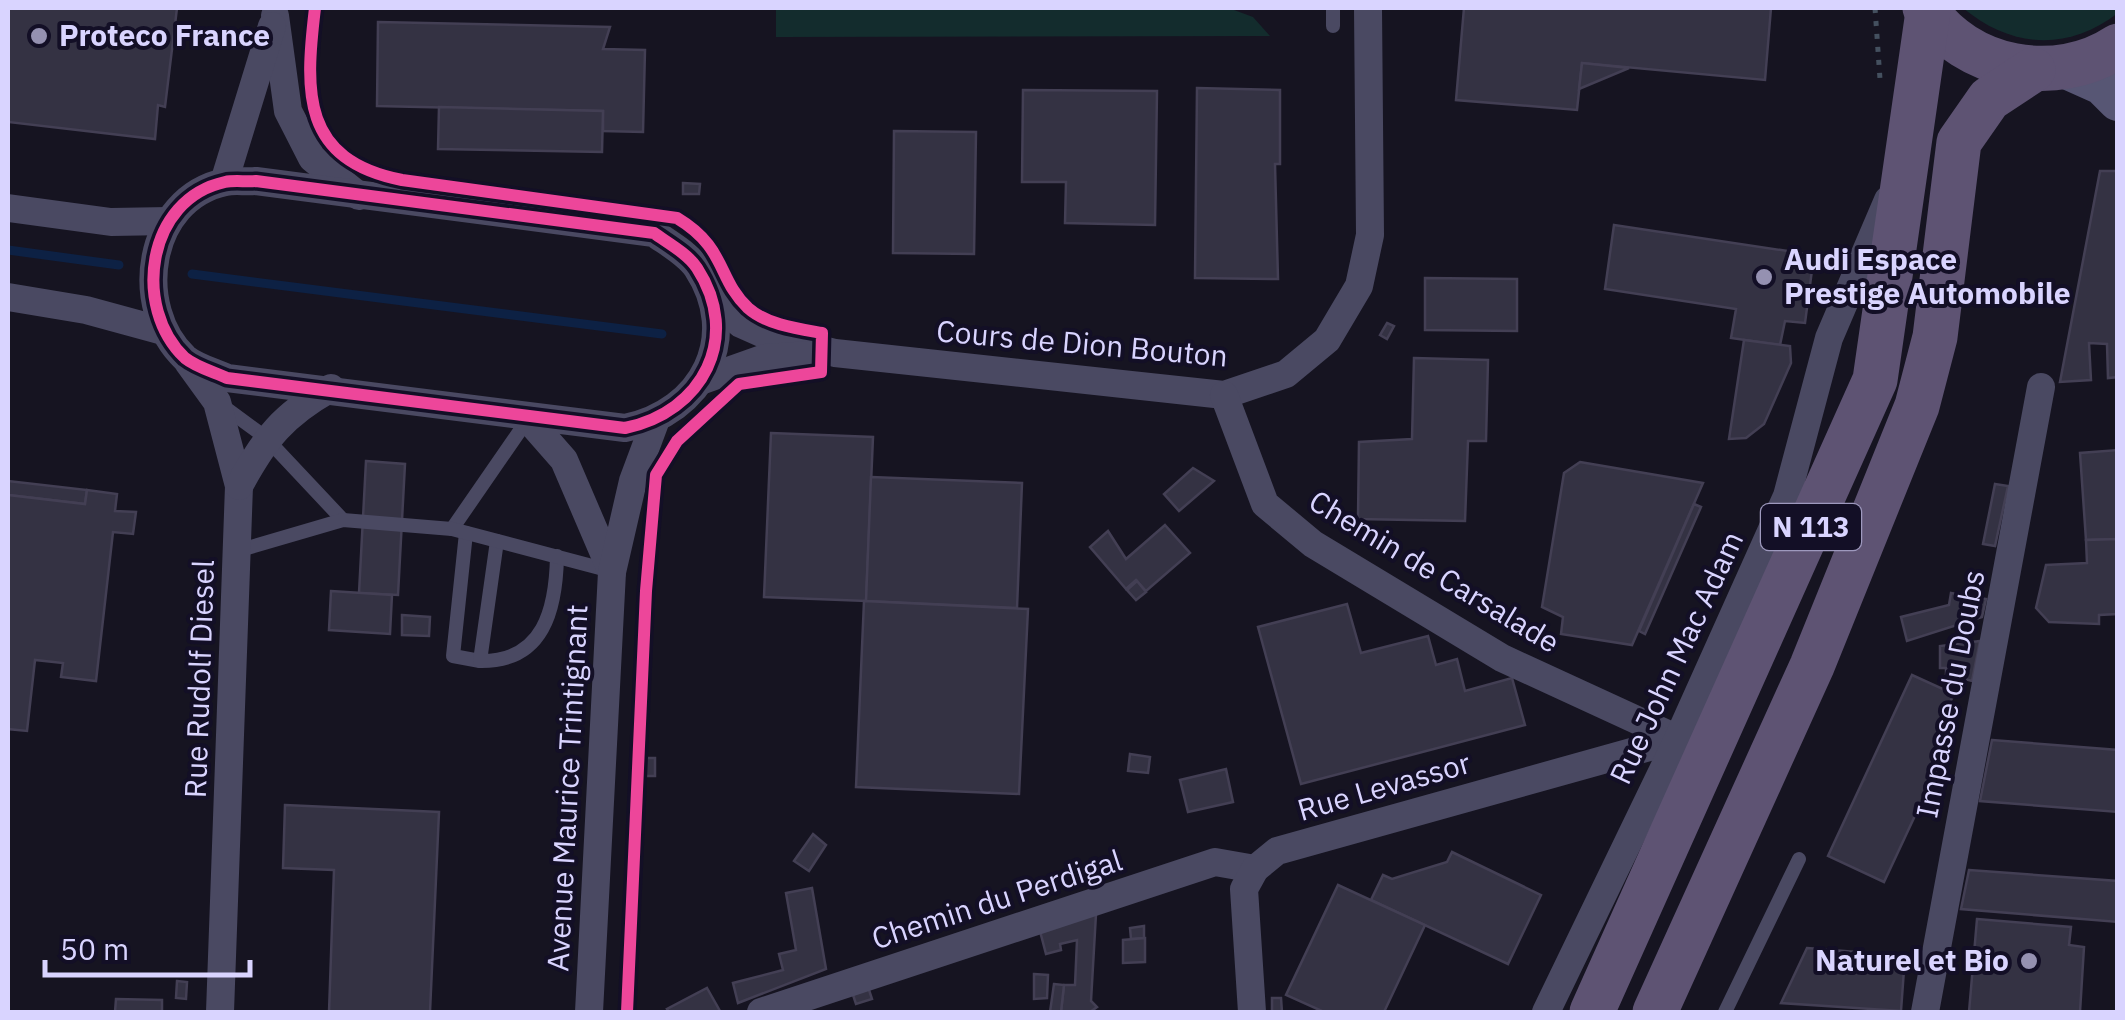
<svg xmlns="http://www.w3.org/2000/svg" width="2125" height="1020" viewBox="0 0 2125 1020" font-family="'IBM Plex Sans',sans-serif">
<rect width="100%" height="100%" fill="#161421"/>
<g fill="#132c2d">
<path d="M776,8L1234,10L1253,17L1270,36L776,37Z"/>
<path d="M1963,8H2117L2118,13C2067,52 2011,48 1963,8Z"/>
</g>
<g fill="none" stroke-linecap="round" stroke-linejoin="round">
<g stroke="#0d2144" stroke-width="9">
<path d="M8,250L119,265"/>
<path d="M192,274L662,334"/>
</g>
</g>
<g fill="#343243" stroke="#433f54" stroke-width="2.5">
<path d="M8,8H177L165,107L158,105L155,139L8,122Z"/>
<path d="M1464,8H1771L1765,80L1582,63L1577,110L1456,100Z"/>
<path d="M378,22L610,27L603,49L645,50L643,132L603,131V111L377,106Z"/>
<path d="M1582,63L1629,68L1579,89Z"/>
<path d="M1197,88L1280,90V164H1275L1278,279L1195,278Z"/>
<path d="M1023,90L1157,91L1155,225L1065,223L1066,182H1022Z"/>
<path d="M439,107L603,111L602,152L438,149Z"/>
<path d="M894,131L976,132L974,254L893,253Z"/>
<path d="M2100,171H2118V377L2108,378L2107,344L2089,343L2091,380L2060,382Z"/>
<path d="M683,183L700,184L699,194H683Z"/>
<path d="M1614,225L1814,255L1805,323L1785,321L1780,345L1731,338L1736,309L1605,289Z"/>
<path d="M1425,278L1517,279V331L1425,330Z"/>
<path d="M1387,323L1394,326L1387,339L1380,335Z"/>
<path d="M1744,340L1790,346L1791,363L1764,424L1746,438L1729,439Z"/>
<path d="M1414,358L1488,360L1486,441H1468L1465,521L1358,519L1359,442L1412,439Z"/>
<path d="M771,433L873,437L866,601L764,597Z"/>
<path d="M2118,450V539L2086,540L2080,453Z"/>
<path d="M366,461L405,464L398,595L359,593Z"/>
<path d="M1580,462L1703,483L1632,645L1561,634L1563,617L1542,607L1564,473Z"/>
<path d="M1193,468L1214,481L1179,511L1164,494Z"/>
<path d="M871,477L1022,483L1017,608L866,601Z"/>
<path d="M8,481L87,490L85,504L8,495Z"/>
<path d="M1995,484L2008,486L1995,546L1983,544Z"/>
<path d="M87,490L117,494L115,511L136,512L133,534L113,532L96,681L61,677L63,663L35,660L27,731L8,729V495L85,504Z"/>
<path d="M1694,504L1701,507L1645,634L1639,631Z"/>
<path d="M1165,525L1190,553L1146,591L1136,580L1126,589L1090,547L1108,531L1126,559Z"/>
<path d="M2118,539V614L2099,615V624L2049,622L2036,608L2046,565L2087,563L2086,540Z"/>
<path d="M1137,581L1146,592L1136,600L1127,590Z"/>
<path d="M331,591L392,595L390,634L329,630Z"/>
<path d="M1951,593L1986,599L1982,617L1907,641L1901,617L1949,605Z"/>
<path d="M864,601L1028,609L1019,794L856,787Z"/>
<path d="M1347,604L1361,653L1428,636L1436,665L1457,659L1465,691L1512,678L1525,725L1301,784L1258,627Z"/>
<path d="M402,615L430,617L429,636L402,635Z"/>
<path d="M1980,641L1972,681L1946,674V668H1940V646Z"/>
<path d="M1912,675L1954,694L1941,721L1956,728L1884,882L1828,856Z"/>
<path d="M1992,740L2118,750V812L1980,801Z"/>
<path d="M1130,754L1150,757L1148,773L1128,771Z"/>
<path d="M646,758H655V776H645Z"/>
<path d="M1226,769L1233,802L1188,812L1180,780Z"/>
<path d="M285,805L439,812L430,1012H329L334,870L283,868Z"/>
<path d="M813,834L826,845L809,871L794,861Z"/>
<path d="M1452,852L1541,895L1508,964L1371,900L1383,875L1392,879L1447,862Z"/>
<path d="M1969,870L2118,881V922L1961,909Z"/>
<path d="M1338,885L1425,925L1384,1012H1324L1286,995Z"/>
<path d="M812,888L826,969L738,1003L733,983L783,970L779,954L796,950L786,893Z"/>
<path d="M1096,914L1091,1001L1097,1007L1090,1012H1061L1064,985H1075L1077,940L1060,944L1061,950L1046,954L1040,931Z"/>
<path d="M1977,919L2071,927L2069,945L2084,947L2080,1012H1969Z"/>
<path d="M1144,926V938L1131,939L1130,928Z"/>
<path d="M1145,938V962L1123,963V940Z"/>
<path d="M1807,948L1905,956L1901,1011L1781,1003Z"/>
<path d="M1034,974L1048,975L1047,998L1034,999Z"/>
<path d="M177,981L187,982L186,999L176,998Z"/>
<path d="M1054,984L1064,985L1061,1012H1050Z"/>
<path d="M868,987L872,999L856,1004L852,992Z"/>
<path d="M707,988L720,1011L669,1012L667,1009Z"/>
<path d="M1272,998H1281L1282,1012H1272Z"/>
<path d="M116,999L162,1000V1012H115Z"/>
</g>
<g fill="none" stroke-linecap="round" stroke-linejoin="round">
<g stroke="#44505f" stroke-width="5" stroke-dasharray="5 8" stroke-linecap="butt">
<path d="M1875,8L1880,79"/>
<path d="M672,458L683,441L731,399"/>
<path d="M633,1012L656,511"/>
</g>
<g stroke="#4a4962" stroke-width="14">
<path d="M1333,26V8"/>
<path d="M220,404L265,437L343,520"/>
<path d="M452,529L528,419"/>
<path d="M466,533L453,656L480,661"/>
<path d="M497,541L480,661C544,662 556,609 557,556"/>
<path d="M237,551L343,520L452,529L611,571"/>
<path d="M1725,1012L1799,859"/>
</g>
<g stroke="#4a4962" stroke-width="28">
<path d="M275,16L288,111L312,158L359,196"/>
<path d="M256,181L654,233C668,243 688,254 697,268C742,337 703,412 625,428L227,378C214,372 196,367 185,358C132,308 146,199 225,182C234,180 246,182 256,181Z"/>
<path d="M224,182L272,26"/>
<path d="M8,208L111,222L169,221"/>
<path d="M8,297L86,310L163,331"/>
<path d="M714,301L741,324L768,336L835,353L1224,395L1286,374L1327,340L1359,286L1370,235L1368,8"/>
<path d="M188,362L217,402L239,486L220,1012"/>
<path d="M703,380L765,358L809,355"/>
<path d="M1224,395L1265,504L1313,544L1502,658L1678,739"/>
<path d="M528,419L564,460L612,572"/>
<path d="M239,486C265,438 283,415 331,388"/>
<path d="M589,1012L612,572L633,481L655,422"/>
<path d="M761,1012L1215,862L1255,869"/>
<path d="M1252,1012L1244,889L1255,869L1277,851L1678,739"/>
<path d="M1546,1012L1678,739L1787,496L1829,338L1888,200"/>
<path d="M1925,1012L2041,387"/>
</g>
<path stroke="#575674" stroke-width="40" d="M2064,68L2102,85L2118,101"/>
<g stroke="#5e5373" stroke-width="45">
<path d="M1925,8C1966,70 2056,87 2118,46"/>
<path d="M1592,1012L1875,380L1928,12"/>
<path d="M1655,1012L1812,666L1917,406L1935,337L1959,142L1989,99L2033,70"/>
</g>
<defs>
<g id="cycleway">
<path d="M315,8C305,92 301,160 402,180L677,218C727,248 717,279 748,308C767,325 799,329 822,333L821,372L739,384L677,441L656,475L646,591L627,1012"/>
<path d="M256,181L654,233C668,243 688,254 697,268C742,337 703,412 625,428L227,378C214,372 196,367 185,358C132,308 146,199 225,182C234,180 246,182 256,181Z"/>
</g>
</defs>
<use href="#cycleway" stroke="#130f26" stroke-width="19"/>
<use href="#cycleway" stroke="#ed469a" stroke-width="12"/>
</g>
<g fill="#9591b1" stroke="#130f26" stroke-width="4">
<circle cx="39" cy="36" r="10"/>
<circle cx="1764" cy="277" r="10"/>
<circle cx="2029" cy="961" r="10"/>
</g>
<g text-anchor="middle" stroke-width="8" stroke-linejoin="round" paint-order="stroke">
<rect fill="#130f26" stroke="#9e99be" stroke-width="2.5" x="1761" y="504" width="100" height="46" rx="8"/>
<g font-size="28" font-weight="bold" fill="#d9d4ff">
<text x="1811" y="537">N 113</text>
</g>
<g font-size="30" font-weight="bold" fill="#d9d4ff" stroke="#130f26" text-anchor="start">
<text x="59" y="46">Proteco France</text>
<text x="1784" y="270">Audi Espace<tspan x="1784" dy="34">Prestige Automobile</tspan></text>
<text x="2009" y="971" text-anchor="end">Naturel et Bio</text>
</g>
<g font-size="30" fill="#d9d4ff" stroke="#130f26">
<text transform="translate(1082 344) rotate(5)" y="10">Cours de Dion Bouton</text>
<text transform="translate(1434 572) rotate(31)" y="10">Chemin de Carsalade</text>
<text transform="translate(1677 658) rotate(-65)" y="10">Rue John Mac Adam</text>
<text transform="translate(200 679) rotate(-88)" y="10">Rue Rudolf Diesel</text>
<text transform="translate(1951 694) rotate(-79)" y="10">Impasse du Doubs</text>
<text transform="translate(1384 787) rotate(-16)" y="10">Rue Levassor</text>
<text transform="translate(568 788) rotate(-87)" y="10">Avenue Maurice Trintignant</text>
<text transform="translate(997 900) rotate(-18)" y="10">Chemin du Perdigal</text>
</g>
</g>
<rect width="2125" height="1020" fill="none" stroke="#d9d4ff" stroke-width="20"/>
<path d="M45 960v15h205v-15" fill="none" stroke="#d9d4ff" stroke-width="5"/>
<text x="60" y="960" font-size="30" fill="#d9d4ff" stroke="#130f26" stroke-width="8" paint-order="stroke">50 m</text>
</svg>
